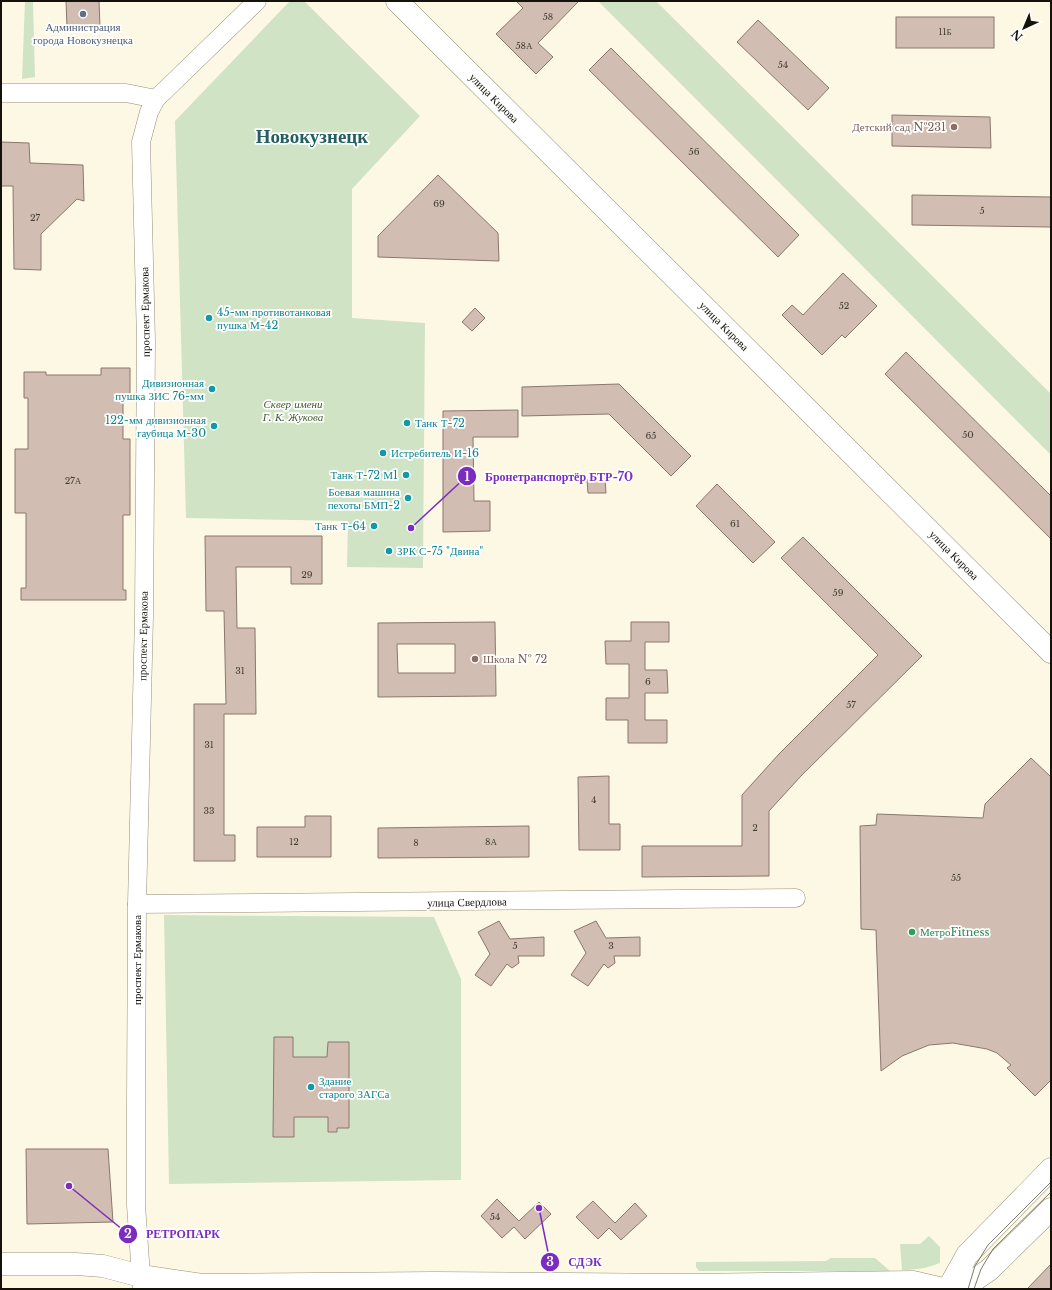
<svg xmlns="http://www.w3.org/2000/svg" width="1052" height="1290" viewBox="0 0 1052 1290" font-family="'Libre Baskerville',serif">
<rect width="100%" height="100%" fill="#fdf8e3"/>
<g fill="#d0e3c5">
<path d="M25,1H33L35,77L22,79Z"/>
<path d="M290,1H304L420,116L352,189V318L425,323L423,568L347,567L348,521L186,518L175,121Z"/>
<path d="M598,1H656L1051,394V455Z"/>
<path d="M164,915L434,917L461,979V1180L169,1184Z"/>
<path d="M929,1236L940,1247V1263C927,1268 917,1270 902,1270L900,1244H920Z"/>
<path d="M831,1258H875L890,1271H699L696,1267V1262L826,1261Z"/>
</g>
<g fill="#d1bdb2" stroke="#8a776e" fill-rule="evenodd">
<path d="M66,1H99L100,27H67Z"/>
<path d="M516,1H579L538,43L553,57L536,74L496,34L523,8Z"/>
<rect x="896" y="17" width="98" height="31"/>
<path d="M758,20L829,88L808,110L737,42Z"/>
<path d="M611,48L799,235L778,257L589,70Z"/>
<path d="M892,115L990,117L991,148L892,146Z"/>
<path d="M1,142L29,143L30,163L83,165L84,201L77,199L41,234V270L14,269L13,186H1Z"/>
<path d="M438,175L498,233L499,261L378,257V236Z"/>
<path d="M912,195L1051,197V227L912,225Z"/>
<path d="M843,273L877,306L845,338L842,335L822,355L782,315L792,305L803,315Z"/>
<path d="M475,308L485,318L472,331L462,322Z"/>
<path d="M906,352L1051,496V539L885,374Z"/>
<path d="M101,368H130V396H123V439H130V515H123V590H126V600H21V588H26V513H15V449H28V398H24V372H46V375H101Z"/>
<path d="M619,384L691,456L671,476L609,414L522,416V387Z"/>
<path d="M518,410V437H473L474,501H490V531L443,532V411Z"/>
<path d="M605,479L606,493H588L587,480Z"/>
<path d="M717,484L775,542L753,563L696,506Z"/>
<path d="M205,536H322V584H291V567H236L237,628H255L256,714H224V835H235V861H194V704H226L224,611H206Z"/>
<path d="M803,537L922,656L801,776L769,811V876L642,877V846H742V795L779,754L878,655L781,558Z"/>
<path d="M495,622L496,696L378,697V623ZM397,644H455V673H398Z"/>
<path d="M631,622H669V642H645V670H667L668,693H645V720H667V743H628V720H606V698H629V664H606L605,641H631Z"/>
<path d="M1031,758L1051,777V1080L1035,1096L1007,1068L1011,1065L997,1053L987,1049L953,1043L929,1045L902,1056L881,1071L876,930L861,929L860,826L876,825L877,814L983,818L985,804Z"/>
<path d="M609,776V824H620V850H579L578,777Z"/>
<path d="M305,816H331V857H257V827H305Z"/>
<path d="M529,826V857L378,858V828Z"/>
<path d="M499,921L510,939L544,937V956H518L519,963L512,968L507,964L491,986L475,975L490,954L478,932Z"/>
<path d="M596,921L606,938L640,937V956H614L615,963L608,968L604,964L588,986L571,975L586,953L574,931Z"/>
<path d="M274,1037H293V1057H327L328,1042H349V1128H337V1132H328V1117H294V1137H273Z"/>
<path d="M26,1149H108L113,1222L27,1224Z"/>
<path d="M497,1199L519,1221L539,1202L551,1214L525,1239L514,1227L502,1238L481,1216Z"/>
<path d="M593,1201L615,1223L635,1203L647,1216L621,1240L609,1228L598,1239L576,1217Z"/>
<path d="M1051,1264V1289H1027Z"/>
</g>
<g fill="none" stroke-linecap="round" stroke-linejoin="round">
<defs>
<g id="minor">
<path d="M1,93H126L156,99"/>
<path d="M137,904L796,898"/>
<path d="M142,1289L136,1205V1103L137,904L144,616L146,341L141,142L149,112L156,99L257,1"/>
</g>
<g id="major">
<path d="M397,1L1051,652"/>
<path d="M1,1264H76L103,1266L141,1276L202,1285L434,1283L687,1285L913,1282L943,1289"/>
<path d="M948,1289L967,1255L1051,1169"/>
<path d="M951,1289L970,1283L989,1270L1051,1209"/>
</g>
</defs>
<use href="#minor" stroke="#95907d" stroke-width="19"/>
<use href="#major" stroke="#95907d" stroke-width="23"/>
<use href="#minor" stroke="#fff" stroke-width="18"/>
<use href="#major" stroke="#fff" stroke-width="22"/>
<g stroke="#7d7a6d" stroke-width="1">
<path d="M968,1289L975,1266L988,1245L1051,1182"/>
<path d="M974,1289L981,1269L993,1249L1051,1192"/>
</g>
</g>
<circle fill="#5c6f8a" stroke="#fff" stroke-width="1.5" cx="83" cy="14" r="4"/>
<g fill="#8d6e63" stroke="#fff" stroke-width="1.5">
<circle cx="954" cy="127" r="4"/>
<circle cx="475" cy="659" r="4"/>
</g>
<g fill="#0f9aa8" stroke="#fff" stroke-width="1.5">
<circle cx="209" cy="318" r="4"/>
<circle cx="212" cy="389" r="4"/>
<circle cx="407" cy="423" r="4"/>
<circle cx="214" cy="426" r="4"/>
<circle cx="383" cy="453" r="4"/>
<circle cx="406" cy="475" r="4"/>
<circle cx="408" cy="498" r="4"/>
<circle cx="374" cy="526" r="4"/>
<circle cx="389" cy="551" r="4"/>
<circle cx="311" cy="1087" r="4"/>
</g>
<circle fill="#2e9e5b" stroke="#fff" stroke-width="1.5" cx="912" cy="932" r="4"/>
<g text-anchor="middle" stroke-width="3.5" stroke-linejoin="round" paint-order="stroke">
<g font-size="9" fill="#433d35">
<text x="548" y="20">58</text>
<text x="945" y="35">11Б</text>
<text x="524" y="49">58А</text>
<text x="783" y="68">54</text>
<text x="694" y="155">56</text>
<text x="439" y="207">69</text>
<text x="982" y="214">5</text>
<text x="35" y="221">27</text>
<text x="844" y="309">52</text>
<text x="968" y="438">50</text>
<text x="651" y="439">65</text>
<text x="73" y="484">27А</text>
<text x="735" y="527">61</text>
<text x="307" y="578">29</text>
<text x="838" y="596">59</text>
<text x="240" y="674">31</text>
<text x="648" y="685">6</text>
<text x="851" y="708">57</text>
<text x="209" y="748">31</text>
<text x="594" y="803">4</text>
<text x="209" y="814">33</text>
<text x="755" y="831">2</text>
<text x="294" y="845">12</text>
<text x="491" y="845">8А</text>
<text x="416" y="846">8</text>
<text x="956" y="881">55</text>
<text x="515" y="949">5</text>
<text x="611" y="949">3</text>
<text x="495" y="1220">54</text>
</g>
<g font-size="11" fill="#4e5e75" stroke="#fff">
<text x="83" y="31">Администрация<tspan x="83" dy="13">города Новокузнецка</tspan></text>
</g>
<g font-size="11" fill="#14120b" stroke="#fff">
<text transform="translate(494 98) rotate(45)" y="4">улица Кирова</text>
<text transform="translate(145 312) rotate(-91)" y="4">проспект Ермакова</text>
<text transform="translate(724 326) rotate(45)" y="4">улица Кирова</text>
<text transform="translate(954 555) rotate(45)" y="4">улица Кирова</text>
<text transform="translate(143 636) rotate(-89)" y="4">проспект Ермакова</text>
<text transform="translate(467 902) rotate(-1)" y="4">улица Свердлова</text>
<text transform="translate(137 960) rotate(-90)" y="4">проспект Ермакова</text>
</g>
<g font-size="11" fill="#785e54" stroke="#fff" text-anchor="end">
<text x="946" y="131">Детский сад №231</text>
<text x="483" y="663" text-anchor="start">Школа № 72</text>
</g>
<g font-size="11" fill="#0d838f" stroke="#fff" text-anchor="start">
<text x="217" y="316">45-мм противотанковая<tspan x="217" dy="13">пушка М-42</tspan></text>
<text x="204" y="387" text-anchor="end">Дивизионная<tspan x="204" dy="13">пушка ЗИС 76-мм</tspan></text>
<text x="206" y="424" text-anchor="end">122-мм дивизионная<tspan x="206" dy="13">гаубица М-30</tspan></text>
<text x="415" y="427">Танк Т-72</text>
<text x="391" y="457">Истребитель И-16</text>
<text x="398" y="479" text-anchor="end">Танк Т-72 М1</text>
<text x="400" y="496" text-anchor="end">Боевая машина<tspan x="400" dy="13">пехоты БМП-2</tspan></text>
<text x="366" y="530" text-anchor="end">Танк Т-64</text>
<text x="397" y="555">ЗРК С-75 "Двина"</text>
<text x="319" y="1085">Здание<tspan x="319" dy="13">старого ЗАГСа</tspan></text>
</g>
<g font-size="11" font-style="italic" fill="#3c582b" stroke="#fff">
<text x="293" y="408">Сквер имени<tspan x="293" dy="13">Г. К. Жукова</tspan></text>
</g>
<g font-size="11" fill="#27864d" stroke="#fff" text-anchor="start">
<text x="920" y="936">МетроFitness</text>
</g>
<g font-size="19" font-weight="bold" fill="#235e60" stroke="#fff">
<text x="312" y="143">Новокузнецк</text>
</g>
</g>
<path fill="none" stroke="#7b2cbf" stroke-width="1.5" d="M411 528L467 476M69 1186L128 1234M539 1208L550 1262"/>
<g fill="#7b2cbf" stroke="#fff" stroke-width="1.5">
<circle cx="411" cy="528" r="4"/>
<circle cx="69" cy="1186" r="4"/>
<circle cx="539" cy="1208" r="4"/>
<circle cx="467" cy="476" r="10"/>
<circle cx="128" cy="1234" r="10"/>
<circle cx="550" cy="1262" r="10"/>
</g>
<g font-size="12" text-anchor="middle" font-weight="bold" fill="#fff">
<text x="467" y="481">1</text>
<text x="128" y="1238">2</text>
<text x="550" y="1266">3</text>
</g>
<g font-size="12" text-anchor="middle" font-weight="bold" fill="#7b2cbf" stroke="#fff" stroke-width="3.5" stroke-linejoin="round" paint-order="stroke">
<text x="559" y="481">Бронетранспортёр БТР-70</text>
<text x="183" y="1238">РЕТРОПАРК</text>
<text x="585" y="1266">СДЭК</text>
</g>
<rect width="1052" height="1290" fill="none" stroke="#14120b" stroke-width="4"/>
<g transform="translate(1024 28) rotate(224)" stroke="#ffffff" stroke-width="3" paint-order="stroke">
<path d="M0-3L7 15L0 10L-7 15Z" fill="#14120b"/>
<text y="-6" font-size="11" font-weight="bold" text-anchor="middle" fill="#14120b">N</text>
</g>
</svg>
